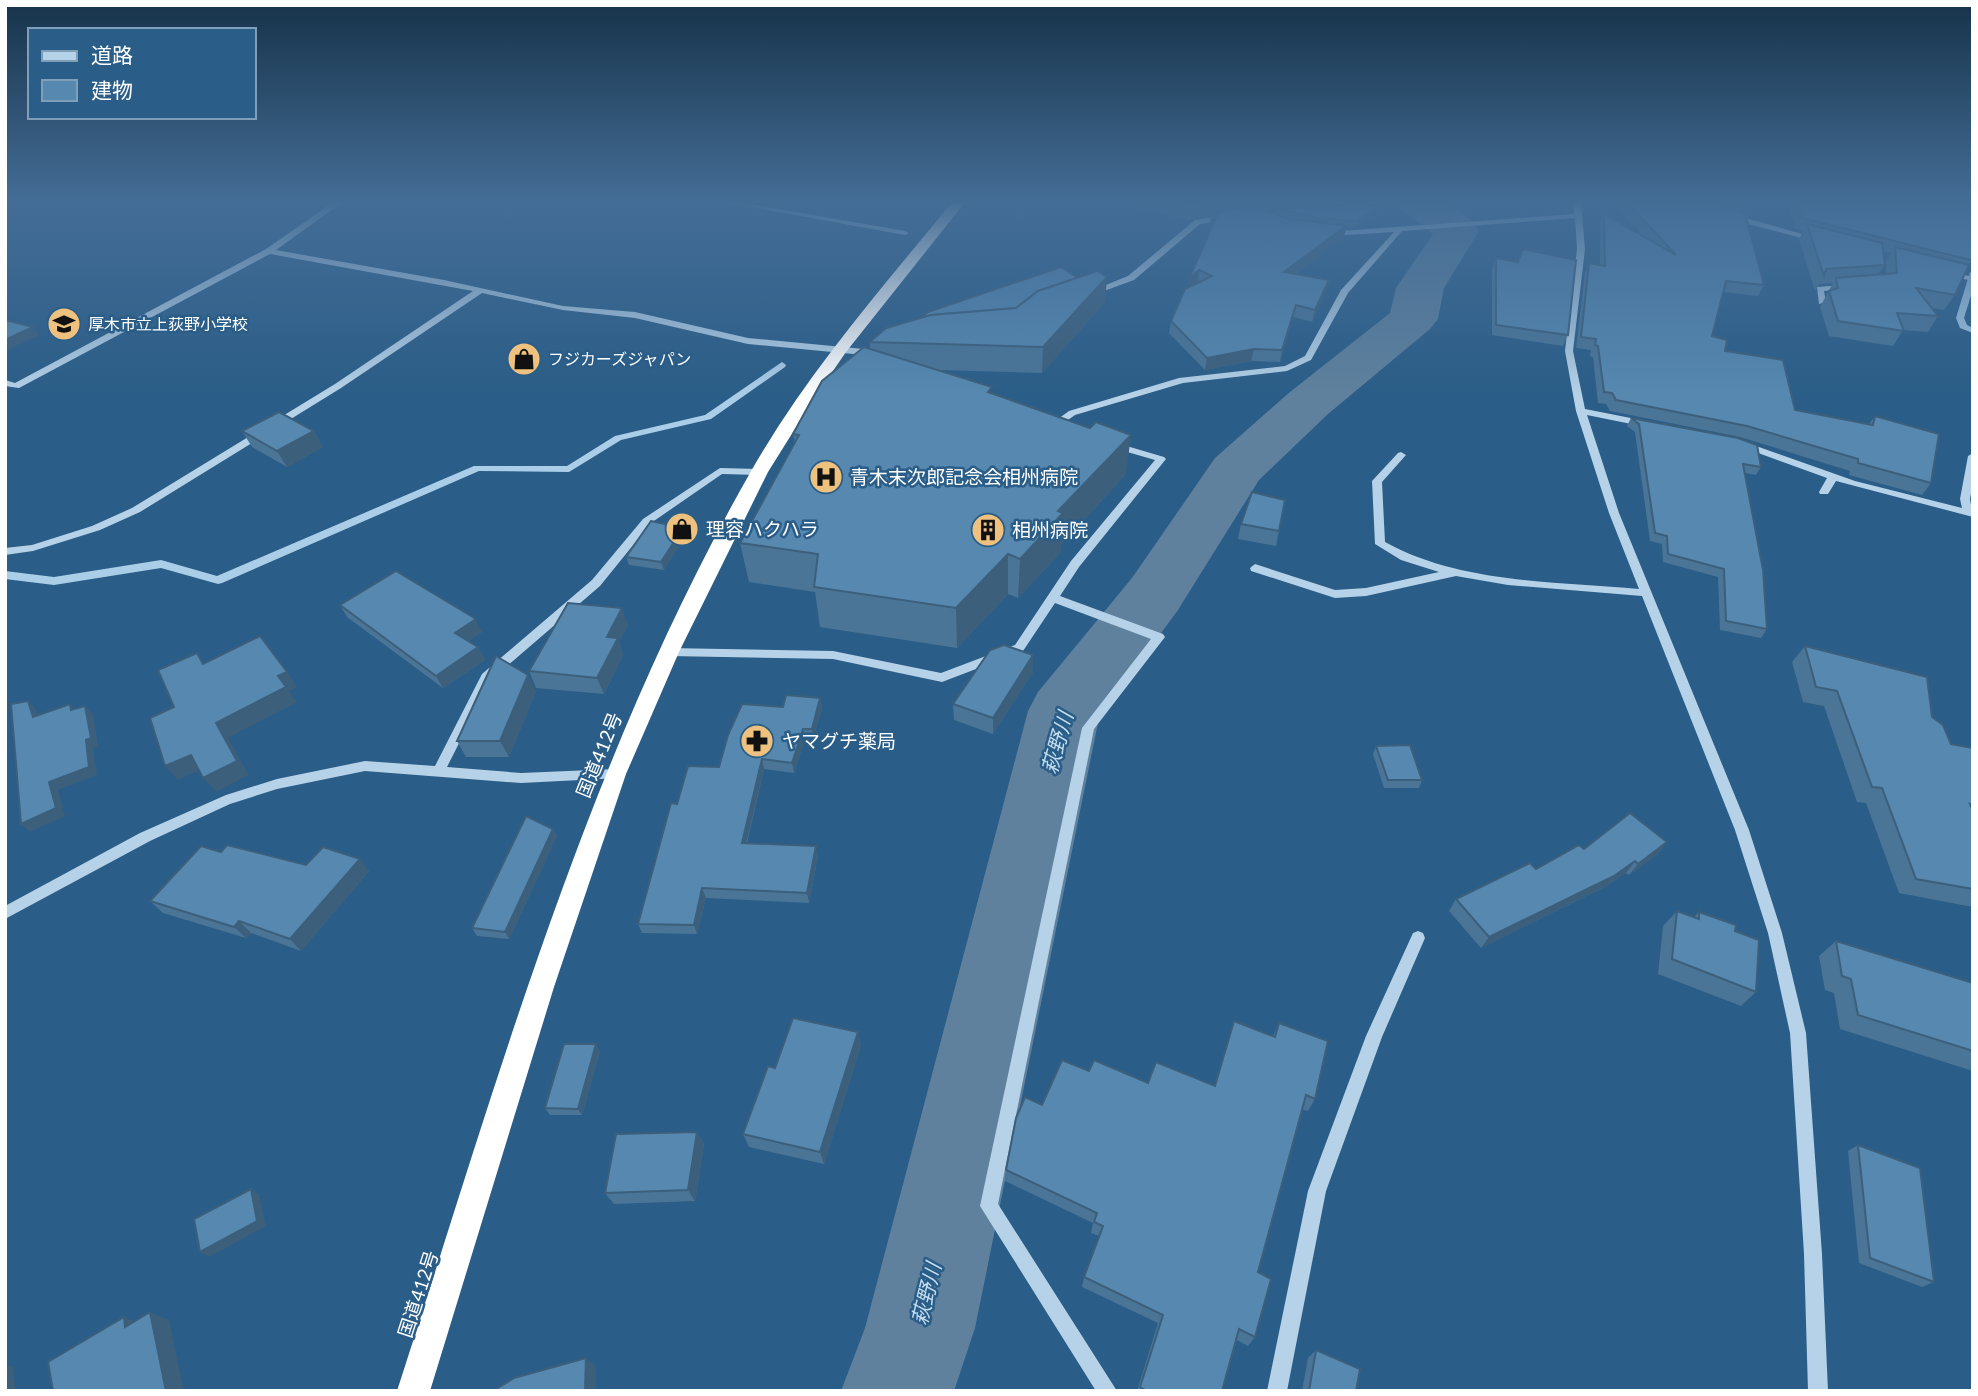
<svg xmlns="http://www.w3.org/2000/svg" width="1978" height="1396" viewBox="0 0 1978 1396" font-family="Lato,'Noto Sans JP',sans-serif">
<rect width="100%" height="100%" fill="#2a5d87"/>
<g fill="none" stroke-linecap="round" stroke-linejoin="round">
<g fill="#abcee8" fill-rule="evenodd">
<path d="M718,201H734L905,231L909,233L905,235Z"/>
<path d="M1368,201H1386L1350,208L1346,206Z"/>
<path d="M1970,272H1973V289L1964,318L1967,325L1973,328V333L1960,328L1956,318Z"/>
<path d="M782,362L786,365L785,367L711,419L621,440L569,472L479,471L222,583L218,584L161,568L54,585L5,579V571L54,577L161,560L217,576L474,466H567L615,436L705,415Z"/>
</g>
<path fill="#5f819d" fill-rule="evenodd" d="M1396,201C1432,201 1456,198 1479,231L1444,288L1438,319L1430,329L1328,414L1259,480L1178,610L1099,718L975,1328L954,1391H841L865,1328L1028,711L1038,692L1132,578L1215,458L1290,392L1390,313L1396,288L1433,234L1402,210Z"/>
<g fill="#b6d2e8" fill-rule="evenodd">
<path d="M335,201H344L276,250L444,280L563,306L635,312L748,338L874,350L878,353L874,356L748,344L635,318L563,310L482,293L341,388L140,512L100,530L33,551L5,555V548L32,545L92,526L132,508L335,384L473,291L270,254L19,388L5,386V380L15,383L266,249Z"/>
<path d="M1573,201H1581L1585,249L1573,351L1585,409L1646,421L1651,424L1646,427L1587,415L1619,513L1749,830L1782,933L1806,1033L1822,1254L1828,1391H1808L1804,1254L1790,1033L1768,933L1735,830L1642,596L1508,585L1456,576L1366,596L1335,598L1251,571L1250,568L1255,564L1335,590L1366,588L1439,572L1401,560L1375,544L1372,481L1398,453L1401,452L1406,455L1382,482L1385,542C1461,584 1555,581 1639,589L1609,513L1576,411L1565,351L1577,249L1575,218L1402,231L1348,293L1311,360L1287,371L1183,383L1075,415L1055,429H1049L1047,427L1069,411L1179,378L1285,366L1305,356L1341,290L1394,232L1330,236H1327V232L1574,214Z"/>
<path d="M1227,215L1231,217L1230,219L1200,224L1134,280L1093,295L1086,293L1128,276L1195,220Z"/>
<path d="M1729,215H1735L1820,239L1813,241L1729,219Z"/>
<path d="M1946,271L1973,277V281L1946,275Z"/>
<path d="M1844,285L1848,287L1847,289L1824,291L1826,302L1819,304L1817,287Z"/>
<path d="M1742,441L1855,481L1962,508L1960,499L1968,456L1973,453V484L1970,499L1973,517L1836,481L1828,494H1820L1819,492L1827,478L1739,446V442Z"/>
<path d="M1113,442L1164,457L1166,459L1079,567L1060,596L1163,634L1165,637L1094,729L998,1204L1117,1391H1096L980,1206L1082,728L1151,639L1055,603L1023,651L942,682L833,659L669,656L663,652L669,648L833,651L941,673L1015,645L1071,561L1155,460L1110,447L1108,445Z"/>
<path d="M720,468L759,469L764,472L759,475L722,474L651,523L600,586L491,680L447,767L521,773L615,769L620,770L622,774L620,778L521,783L365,771L277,789L230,804L150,841L5,919V906L140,833L226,795L277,779L365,761L435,766L482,674L592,580L643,519Z"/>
<path d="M1418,931L1423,933L1425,938L1382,1037L1326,1191L1287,1391H1267L1308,1191L1366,1036L1413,933Z"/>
</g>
<path fill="#fff" fill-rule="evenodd" d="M953,201H966L846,352L813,400L768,472L679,652L626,774L554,987L430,1391H397C498,1079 587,759 750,473C806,374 882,288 953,201Z"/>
</g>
<g fill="#4a7597" fill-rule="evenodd">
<path d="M1137,201H1283L1270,213L1275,214L1276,209L1381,204L1379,211L1356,228L1346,227L1344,237L1295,274L1329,280L1326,292L1312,322L1293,317L1280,362L1251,361L1205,370L1169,333L1171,321L1188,287L1189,279L1213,225H1210L1211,216L1190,220L1137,208ZM1239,203L1250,207L1238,209Z"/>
<path d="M1612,201H1742L1743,204L1739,211L1764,285L1758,296L1723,292L1712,336L1725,351L1795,410L1869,424L1875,416L1931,483L1922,495L1849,475L1850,471L1740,437L1610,411L1606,404L1598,403L1593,357L1590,356L1591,350L1576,348L1585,273L1589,263L1600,265V224L1604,214L1644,237Z"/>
<path d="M1794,201H1973L1971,260L1968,265L1955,295L1944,310L1932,308L1938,316L1928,332L1903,330L1893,346L1829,336L1820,307L1833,283L1819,284L1815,291L1799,239L1803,231L1796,229L1790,209ZM1883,251L1891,253L1886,261V274H1878L1885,265Z"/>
<path d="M1496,258L1568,335L1563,346L1492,335V268Z"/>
<path d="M1105,302L1042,373L938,370L992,394L1126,474L1061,545V552L1018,598L1008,594L957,648L820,627L815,592L749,582L740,543L795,444L793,434L870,348V342Z"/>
<path d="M1631,418L1761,467L1756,475L1745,473L1767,629L1761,638L1720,630L1718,577L1663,562L1662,544L1650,541L1635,432L1627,426Z"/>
<path d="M242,431H314L323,447L287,467L252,447Z"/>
<path d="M1241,524L1279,531L1276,546L1238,539Z"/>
<path d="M683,528L685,536L664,570L629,565L626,557Z"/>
<path d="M340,605L482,632L468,641L478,647L485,660L443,688L347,617Z"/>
<path d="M628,625L619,642L623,655L604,694L536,688L529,671Z"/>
<path d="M1805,646L1932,717L1951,744L1973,748V907L1899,893L1866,803L1857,802L1824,706L1803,702L1792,662Z"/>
<path d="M1033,655V672L993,734L954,720L953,704Z"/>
<path d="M536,691L509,757H466L457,741Z"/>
<path d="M820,698L822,708L813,739H805L794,773L764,769L747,843L818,856L809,903L706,898L697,934L642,933L638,924L677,804L719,767L783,707Z"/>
<path d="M1376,746L1422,780L1419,788H1384L1373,754Z"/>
<path d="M553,829L557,836L509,939L477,936L472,928Z"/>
<path d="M1667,842L1658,854L1629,875L1626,873L1605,887L1481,948L1449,911L1456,899L1536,869L1584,849Z"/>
<path d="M221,852L306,865L369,871L301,951L251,933L246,938L163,913L150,901Z"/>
<path d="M1677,911L1694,917L1699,912L1735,931L1756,992L1741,1006L1658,974L1663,926Z"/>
<path d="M1836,941L1973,983V1071L1840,1029L1834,993L1825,990L1819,956Z"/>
<path d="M1234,1021L1273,1036L1279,1023L1315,1099L1308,1111L1302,1109L1258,1272L1255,1337L1248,1346L1237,1340L1222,1391H1137L1158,1323L1082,1287L1084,1277L1099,1236L1091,1233L1093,1223L1005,1181L1006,1170L1042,1105L1089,1071L1148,1083L1214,1086Z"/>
<path d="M858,1032L861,1045L824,1164L749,1147L743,1134L775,1068Z"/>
<path d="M600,1051L582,1115H550L545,1108Z"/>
<path d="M697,1132L704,1144L695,1201L614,1204L605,1193Z"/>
<path d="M1858,1145L1934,1282L1922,1287L1859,1263L1848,1151Z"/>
<path d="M1316,1350L1356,1391H1302L1308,1358Z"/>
</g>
<g fill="#3c5f7b">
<path d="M1236,201H1239L1238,211L1216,224L1210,225L1211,216L1190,220L1192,210Z"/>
<path d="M1274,201H1283L1269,214L1271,204Z"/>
<path d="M1381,204L1379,211L1356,228L1358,221Z"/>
<path d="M1346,226L1344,237L1282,283L1284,272Z"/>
<path d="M1199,270L1198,281L1187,291L1189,279Z"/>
<path d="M1107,277L1105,302L1042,373L1043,347Z"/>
<path d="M1329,280L1326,292L1312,322L1315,310Z"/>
<path d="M1296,305L1293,317L1280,362L1282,350Z"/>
<path d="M33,327L39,335L5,351V340Z"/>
<path d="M1254,349L1251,361L1205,370L1207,358Z"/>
<path d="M314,431L323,447L287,467L277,451Z"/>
<path d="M1131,435L1126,474L1061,545V552L1018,598L1020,559L1058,511Z"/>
<path d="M683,528L685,536L664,570L661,562Z"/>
<path d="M1008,554V594L957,648L956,608Z"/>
<path d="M622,608L628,625L619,642L623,655L604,694L597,678L607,637Z"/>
<path d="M476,619L482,632L462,646L455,633Z"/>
<path d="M478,647L485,660L443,688L436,676Z"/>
<path d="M1033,655V672L993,734V718Z"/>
<path d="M287,672L297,687L289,691L297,702L228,738L249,775L216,792L203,778L216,723L278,676Z"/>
<path d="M528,675L536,691L509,757L500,741Z"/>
<path d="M820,698L822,708L813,739L812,729Z"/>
<path d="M28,701L36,709L41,725L33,717Z"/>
<path d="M85,706L93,714L98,746L93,748L97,775L58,790L65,816L30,832L21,824L49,782L86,740Z"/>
<path d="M803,729L805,739L794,773L792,763Z"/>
<path d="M191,755L203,769L178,780L165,766Z"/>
<path d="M762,759L764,769L744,852L742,843Z"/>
<path d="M553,829L557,836L509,939L505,932Z"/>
<path d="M1667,842L1658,854L1629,875L1638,864Z"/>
<path d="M816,846L818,856L809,903L807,893Z"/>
<path d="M360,859L369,871L301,951L290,939Z"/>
<path d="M1635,861L1626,873L1605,887L1481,948L1489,937Z"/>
<path d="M702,888L706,898L697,934L694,925Z"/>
<path d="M239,921L251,933L246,938L234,927Z"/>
<path d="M858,1032L861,1045L824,1164L820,1152Z"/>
<path d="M596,1044L600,1051L582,1115L578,1109Z"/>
<path d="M697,1132L704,1144L695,1201L688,1190Z"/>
<path d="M251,1189L259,1194L266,1226L209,1257L200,1252Z"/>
<path d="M150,1312L169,1320L184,1391H166Z"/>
<path d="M124,1317L144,1325L125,1327Z"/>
<path d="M586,1358L596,1366V1391H585Z"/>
<path d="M5,1364L13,1367L16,1391H5Z"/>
</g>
<g fill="#5688b0" stroke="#3c5f7b" stroke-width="2">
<path d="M1152,201H1236L1192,210Z"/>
<path d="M1263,201H1274L1271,204Z"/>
<path d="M1626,201H1702L1745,213L1764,285L1726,281L1712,336L1727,340L1725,351L1783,360L1795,410L1873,425L1875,416L1939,434L1931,483L1858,463V459L1747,426L1616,400L1612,393L1604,392L1598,346L1595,345L1596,339L1581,337L1589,263L1605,266L1604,214L1676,255Z"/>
<path d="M1797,201H1973V256L1971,260L1802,218Z"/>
<path d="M1381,204L1358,221L1317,218L1276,209Z"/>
<path d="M1254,206L1285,218L1346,226L1284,272L1329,280L1315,310L1296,305L1282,350L1254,349L1207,358L1171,321L1185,289L1212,276L1199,270L1189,279L1218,213L1211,214Z"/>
<path d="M1807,224L1882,243L1885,265L1826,269L1824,276Z"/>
<path d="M1895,247L1969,265L1955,295L1916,288L1938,316L1897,313L1904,331L1838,321L1829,291L1838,288L1836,278L1897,273Z"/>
<path d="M1523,249L1576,260L1568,335L1496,325V258L1518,262Z"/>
<path d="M1061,267L1078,278L1038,291L1016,308L931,315L921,318L928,312Z"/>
<path d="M1097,271L1107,277L1043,347L870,342L886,328L931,315L1016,308L1038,291Z"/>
<path d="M5,320L33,327L5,340Z"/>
<path d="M864,347L992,387L988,392L1090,428L1096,422L1131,435L1058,511L1063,513L1020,559L1008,554L956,608L814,587L818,554L740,543L799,435L793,434L822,381Z"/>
<path d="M279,412L314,431L277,451L242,431Z"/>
<path d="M1631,418L1738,438L1757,445L1761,467L1743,464L1763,570L1767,629L1726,621L1724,569L1668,554L1667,536L1655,533L1639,424Z"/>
<path d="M1252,492L1285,500L1279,531L1241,524Z"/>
<path d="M651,521L683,528L661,562L626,557Z"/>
<path d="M396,571L476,619L455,633L478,647L436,676L340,605Z"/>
<path d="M568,603L622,608L607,637L618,638L597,678L529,671Z"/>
<path d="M260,636L287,672L278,676L286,687L216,723L237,761L203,778L191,755L165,766L150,718L174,707L158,670L197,653L203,664Z"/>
<path d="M1004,645L1033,655L993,718L953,704L990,650Z"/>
<path d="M1805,646L1927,677L1932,717L1943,725L1951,744L1973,748V805L1970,804L1973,811V889L1916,879L1882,788L1872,787L1837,691L1816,687Z"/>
<path d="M496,656L528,675L500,741H457Z"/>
<path d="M786,695L820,698L812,729H803L792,763L762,759L742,843L816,846L807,893L702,888L694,925L638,924L671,803L677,804L688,766L719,767L728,735L742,704L783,707Z"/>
<path d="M28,701L33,717L70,704L71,710L85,706L91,738L86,740L89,767L49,782L56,808L21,824L11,704Z"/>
<path d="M1410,745L1422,780H1388L1376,746Z"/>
<path d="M1630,813L1667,842L1638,864L1635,861L1614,876L1489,937L1456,899L1530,863L1536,869L1579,845L1584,849Z"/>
<path d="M526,816L553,829L505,932L472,928Z"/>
<path d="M227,845L306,865L323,847L360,859L290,939L239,921L234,927L150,901L201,846L221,852Z"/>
<path d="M1677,911L1699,919V912L1736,925L1735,931L1759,940L1756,992L1672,959Z"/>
<path d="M1836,941L1973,983V1051L1858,1015L1851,979L1842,976Z"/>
<path d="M793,1018L858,1032L820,1152L743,1134L768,1066L775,1068Z"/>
<path d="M1234,1021L1275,1037L1279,1023L1328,1041L1315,1099L1306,1095L1258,1272L1271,1279L1255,1337L1239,1329L1222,1391H1147L1140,1387L1163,1315L1084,1277L1103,1226L1094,1222L1097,1213L1006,1170L1016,1118L1025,1097L1042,1105L1062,1060L1089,1071L1094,1060L1148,1083L1156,1062L1215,1086Z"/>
<path d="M564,1044H596L578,1109L545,1108Z"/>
<path d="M697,1132L688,1190L605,1193L616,1134Z"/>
<path d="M1858,1145L1920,1168L1934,1282L1870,1258Z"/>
<path d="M251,1189L257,1221L200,1252L194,1219Z"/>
<path d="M150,1312L166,1391H53L48,1362L124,1317L125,1327Z"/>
<path d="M1316,1350L1360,1369L1356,1391H1309Z"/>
<path d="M586,1358L585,1391H493L514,1378Z"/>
</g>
<linearGradient id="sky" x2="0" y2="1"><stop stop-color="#17334a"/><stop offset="0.51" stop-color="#446d96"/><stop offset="1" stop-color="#446d96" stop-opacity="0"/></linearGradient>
<rect width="1978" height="396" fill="url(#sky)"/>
<defs>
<symbol id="school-disc" viewBox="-11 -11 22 22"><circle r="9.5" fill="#eec17e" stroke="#2a5d87"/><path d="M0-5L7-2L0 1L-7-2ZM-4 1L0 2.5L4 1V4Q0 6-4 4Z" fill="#111"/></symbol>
<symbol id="shop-disc" viewBox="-11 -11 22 22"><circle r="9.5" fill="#eec17e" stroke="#2a5d87"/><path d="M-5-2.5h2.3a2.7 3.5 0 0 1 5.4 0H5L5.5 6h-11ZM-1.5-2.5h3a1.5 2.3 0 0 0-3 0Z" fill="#111"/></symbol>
<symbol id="hospital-disc" viewBox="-11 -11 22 22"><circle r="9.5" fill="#eec17e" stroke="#2a5d87"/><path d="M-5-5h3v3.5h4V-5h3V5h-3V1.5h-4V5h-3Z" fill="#111"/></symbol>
<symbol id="building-disc" viewBox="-11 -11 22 22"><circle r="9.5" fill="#eec17e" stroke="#2a5d87"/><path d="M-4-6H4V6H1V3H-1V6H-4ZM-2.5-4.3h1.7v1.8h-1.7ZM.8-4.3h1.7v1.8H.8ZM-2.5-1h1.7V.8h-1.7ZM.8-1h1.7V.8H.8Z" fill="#111"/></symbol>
<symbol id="pharmacy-disc" viewBox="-11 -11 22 22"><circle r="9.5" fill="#eec17e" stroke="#2a5d87"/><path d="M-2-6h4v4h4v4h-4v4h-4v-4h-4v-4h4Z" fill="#111"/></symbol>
</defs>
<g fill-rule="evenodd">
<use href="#school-disc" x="45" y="305" width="38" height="38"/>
<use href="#shop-disc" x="505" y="340" width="38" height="38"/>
<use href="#hospital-disc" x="807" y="458" width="38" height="38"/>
<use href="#shop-disc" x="663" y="510" width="38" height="38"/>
<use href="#building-disc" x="969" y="511" width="38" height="38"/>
<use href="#pharmacy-disc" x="738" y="722" width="38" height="38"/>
</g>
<g text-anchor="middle" stroke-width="5" stroke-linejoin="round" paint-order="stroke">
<g font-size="16" fill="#fff" stroke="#2a5d87" text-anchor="start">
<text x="88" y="330">厚木市立上荻野小学校</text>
<text x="548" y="365">フジカーズジャパン</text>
</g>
<g font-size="19" fill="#fff" stroke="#2a5d87" text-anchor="start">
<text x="850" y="484">青木末次郎記念会相州病院</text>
<text x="706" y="536">理容ハクハラ</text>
<text x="1012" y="537">相州病院</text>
<text x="782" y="748">ヤマグチ薬局</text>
</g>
<g font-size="19" fill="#fff" stroke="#2a5d87">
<text transform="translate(599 755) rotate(-68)" y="7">国道412号</text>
<text transform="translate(418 1294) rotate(-72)" y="7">国道412号</text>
</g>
<g font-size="21" font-style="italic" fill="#c2dcef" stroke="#2a5d87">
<text transform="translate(1058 743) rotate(-74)" y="7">萩野川</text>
<text transform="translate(927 1294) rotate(-76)" y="7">萩野川</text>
</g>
</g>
<rect width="1978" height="1396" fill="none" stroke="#ffffff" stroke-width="14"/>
<rect x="28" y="28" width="228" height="91" fill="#2a5d87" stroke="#7f9eb7" stroke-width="2"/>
<rect x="42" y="51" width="35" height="10" fill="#b6d2e8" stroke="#7f9eb7" stroke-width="2"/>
<text x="91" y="63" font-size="21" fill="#ffffff">道路</text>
<rect x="42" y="80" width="35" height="21" fill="#5688b0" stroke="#7f9eb7" stroke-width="2"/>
<text x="91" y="98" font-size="21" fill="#ffffff">建物</text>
</svg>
